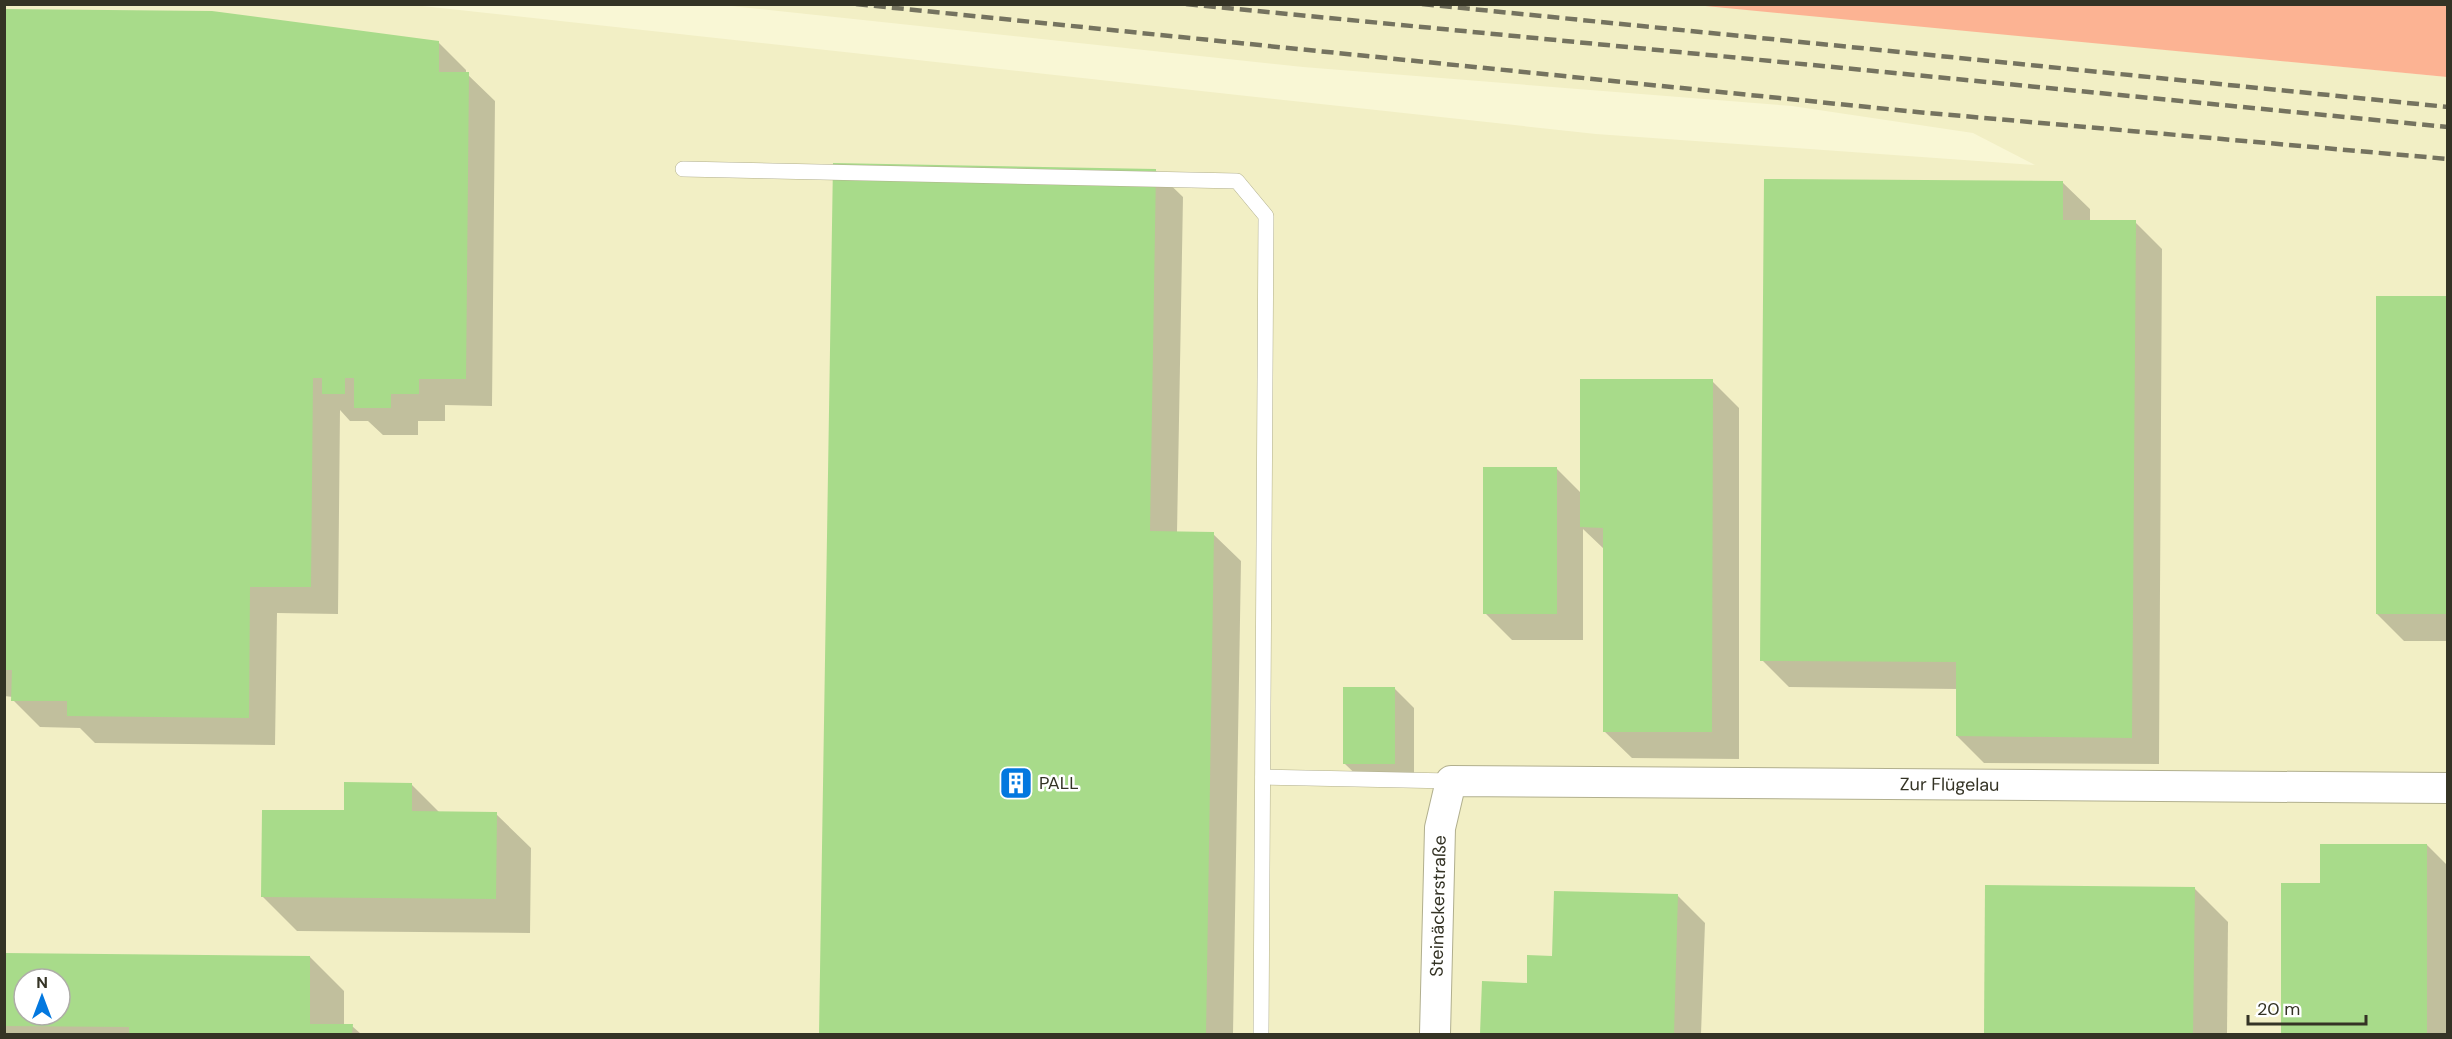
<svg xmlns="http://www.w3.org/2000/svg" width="2452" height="1039" viewBox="0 0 2452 1039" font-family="'DM Sans',sans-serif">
<rect width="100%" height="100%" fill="#f9f7d5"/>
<path fill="#f2efc5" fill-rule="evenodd" d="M1699,4L2447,77V1034H5V5H413L1596,134L2035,165L1973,133L1792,106L1303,67L722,5ZM24,979H60V1015H24Z"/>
<path fill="#fcb393" d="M1695,5H2447V77Z"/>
<g fill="#0003" fill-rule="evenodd">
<path d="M4,10L438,42L466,70V73L495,101L492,406L445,405V421H418V435H383L368,421H350L340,410L338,614L277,613L275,745L95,743L80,728L40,727L13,700V697L4,696Z"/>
<path d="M834,165L1155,170L1183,197L1177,533L1213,534L1241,561L1233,1034H820Z"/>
<path d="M2062,182L2090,209V221L2135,222L2162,249L2159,764L1984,763L1957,736V689L1789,687L1762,660Z"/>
<path d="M2448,298V641H2404L2377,614Z"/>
<path d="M1712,381L1739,408V759L1632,758L1604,731V549L1583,529V640H1512L1485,613L1556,468L1581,493Z"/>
<path d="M1395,689L1414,708V782H1364L1345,764Z"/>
<path d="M411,784L440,813L496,814L531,848L530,933L297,931L263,897L345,812Z"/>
<path d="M2427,845L2448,866V1034H2282V884H2321Z"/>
<path d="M1987,887L2194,888L2228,922L2227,1034H1985Z"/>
<path d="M1677,895L1705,923L1701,1034H1482L1483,983L1529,984L1553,957Z"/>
<path d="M4,954L310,957L344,991V1026H352L361,1034H4ZM24,979H60V1015H24Z"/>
</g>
<g fill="#a8db8a" fill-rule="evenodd">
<path d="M4,9L212,11L439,41V72H469L466,379H419V394H391V408H354V378H345V394H322V378H313L311,587H250L249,718L67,716V701H11L12,670H4Z"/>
<path d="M833,163L1156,169L1150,531L1214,532L1206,1034H819Z"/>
<path d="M1764,179L2063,181V220H2136L2132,738L1956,736V662L1760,661Z"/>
<rect x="2376" y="296" width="72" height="318"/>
<path d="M1580,379H1713L1712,732H1603V528L1580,527Z"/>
<rect x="1483" y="467" width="74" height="147"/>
<rect x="1343" y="687" width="52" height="77"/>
<path d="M344,782L412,783V811L497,812L496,899L261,897L262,810H344Z"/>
<path d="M2320,844H2427V1034H2281V883H2320Z"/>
<path d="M1985,885L2195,887L2193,1034H1984Z"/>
<path d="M1554,891L1678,894L1674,1034H1480L1482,981L1527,983V955L1552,956Z"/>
<path d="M4,953L310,956V1024H353L352,1034H129V1027L4,1026ZM24,979H60V1015H24Z"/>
</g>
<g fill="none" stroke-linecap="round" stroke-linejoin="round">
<defs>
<g id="lane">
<path d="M683,169L1237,181L1266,216L1261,1034"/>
<path d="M1263,777L1451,781"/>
</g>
<g id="street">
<path id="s1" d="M1435,1034L1440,828L1451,781L2448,788"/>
</g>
</defs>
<use href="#lane" stroke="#b1af8e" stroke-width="16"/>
<use href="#street" stroke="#b1af8e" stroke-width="32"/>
<use href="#lane" stroke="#fff" stroke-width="15"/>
<use href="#street" stroke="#fff" stroke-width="30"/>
<g stroke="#75735f" stroke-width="4.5" stroke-dasharray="12 6" stroke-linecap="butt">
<path d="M856,4L1917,112L2448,159"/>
<path d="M1186,4L2448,127"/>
<path d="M1422,4L2448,107"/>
</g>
</g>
<defs>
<symbol id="building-square" viewBox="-11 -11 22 22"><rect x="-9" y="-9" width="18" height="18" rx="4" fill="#0378df" stroke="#fff"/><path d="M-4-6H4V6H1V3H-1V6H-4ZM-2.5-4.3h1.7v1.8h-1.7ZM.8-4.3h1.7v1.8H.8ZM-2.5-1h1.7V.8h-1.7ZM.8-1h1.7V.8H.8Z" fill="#fff"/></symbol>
</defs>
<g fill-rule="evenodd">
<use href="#building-square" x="997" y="764" width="38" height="38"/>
</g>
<g text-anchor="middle" stroke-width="5" stroke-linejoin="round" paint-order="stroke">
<g font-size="18" fill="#343325" stroke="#fff" text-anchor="start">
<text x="1039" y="789">PALL</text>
</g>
<g font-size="18" fill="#343325" stroke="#fff">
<text dy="6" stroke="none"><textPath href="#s1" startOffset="753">Zur Flügelau</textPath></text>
<text dy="6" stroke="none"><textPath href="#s1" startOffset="128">Steinäckerstraße</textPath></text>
</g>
</g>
<rect width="2452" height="1039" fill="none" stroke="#343325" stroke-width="12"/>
<g transform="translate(42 997)"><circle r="28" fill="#ffffff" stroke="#aeada8" stroke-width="1.5"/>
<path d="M0-4.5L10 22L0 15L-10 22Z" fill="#0378df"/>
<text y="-9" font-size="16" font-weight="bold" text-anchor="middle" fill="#343325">N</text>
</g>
<path d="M2248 1015v9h118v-9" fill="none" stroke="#343325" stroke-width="3"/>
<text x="2257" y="1015" font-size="18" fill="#343325" stroke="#ffffff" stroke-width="4.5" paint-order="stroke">20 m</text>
</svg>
